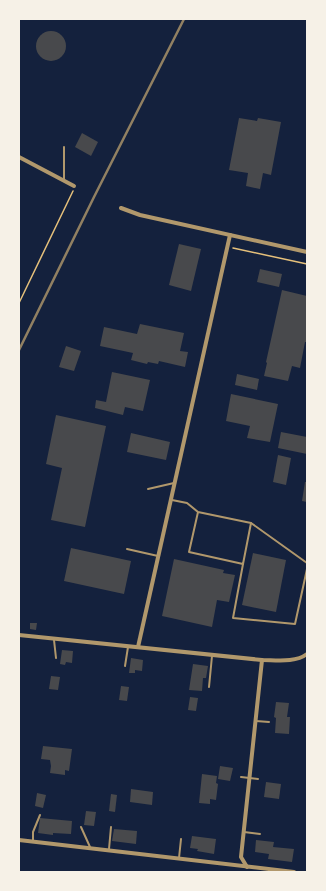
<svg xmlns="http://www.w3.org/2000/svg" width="326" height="891" viewBox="0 0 326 891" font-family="Arial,sans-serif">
<rect width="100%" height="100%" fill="#14213d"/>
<g fill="#48494c">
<circle cx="51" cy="46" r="15"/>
<path d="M239,118L257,121L258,118L281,122L271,175L263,173L260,189L246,186L248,173L229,170Z"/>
<path d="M82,133L98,142L91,156L75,147Z"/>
<path d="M179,244L201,249L191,291L169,285Z"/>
<path d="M260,269L282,274L279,287L257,282Z"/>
<path d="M282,290L307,296V342H305L300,368L292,366L288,381L264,376L267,363L266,362Z"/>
<path d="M140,324L184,333L180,351L188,352L185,367L159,361L158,364L148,362L147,364L131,360L133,353L100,346L104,327L137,334Z"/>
<path d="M66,346L81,351L74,371L59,367Z"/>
<path d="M112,372L150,380L143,411L125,407L123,415L95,408L96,400L106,402Z"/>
<path d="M237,374L259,379L257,390L235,385Z"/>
<path d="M231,394L278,404L270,442L247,438L250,426L226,421Z"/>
<path d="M56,415L106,426L85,527L51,520L62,468L46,464Z"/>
<path d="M281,432L307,437V454L278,448Z"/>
<path d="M131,433L170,442L166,460L127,452Z"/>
<path d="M278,455L291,458L286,485L273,482Z"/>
<path d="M305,482H307V502L302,501Z"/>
<path d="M71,548L131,561L124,594L64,581Z"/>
<path d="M253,553L286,560L276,612L242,605Z"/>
<path d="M174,559L224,570L223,573L235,575L229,602L217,600L212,627L162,616Z"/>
<path d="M30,623H37L36,630L30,629Z"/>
<path d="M62,650L73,651L72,663L66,662L65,665L60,664Z"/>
<path d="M131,658L143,660L142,671L135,670V673H129Z"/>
<path d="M193,664L208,666L206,678H203L202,691L189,690Z"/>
<path d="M51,676L60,677L58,690L49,689Z"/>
<path d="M121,686L129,687L127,701L119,700Z"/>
<path d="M190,697L198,698L196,711L188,710Z"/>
<path d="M276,702L289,703L287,717H290L289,734L275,733L276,718L274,717Z"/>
<path d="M43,746L72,749L69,771L65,770V775L50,773L51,766L50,760L41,759Z"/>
<path d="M220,766L233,768L230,781L218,779Z"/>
<path d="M202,774L217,776L216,783L218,784L216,800L210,799V804L199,803Z"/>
<path d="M266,782L281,784L279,799L264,797Z"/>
<path d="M131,789L153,792L152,805L130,802Z"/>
<path d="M37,793L46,795L43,808L35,806Z"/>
<path d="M111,794L117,795L115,812L109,811Z"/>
<path d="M86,811L96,812L94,826L84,825Z"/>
<path d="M40,818L72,821L71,834L53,833V835L38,833Z"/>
<path d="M114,829L137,831L136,844L112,841Z"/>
<path d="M192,836L216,839L214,854L197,851L198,849L190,848Z"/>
<path d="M256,840L274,842L273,847L294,849L292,862L268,859L269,854L255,852Z"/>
</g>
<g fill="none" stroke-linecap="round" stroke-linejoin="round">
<g stroke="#e5c07b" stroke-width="1.5">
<path d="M233,248L307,264"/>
<path d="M19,303L73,191"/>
</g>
<g stroke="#b1986c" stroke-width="2">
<path d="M64,179V147"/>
<path d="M148,489L174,483"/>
<path d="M172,500L187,503L198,512L189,552L243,564L251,523L198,512"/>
<path d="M251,523L307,563"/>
<path d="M127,549L158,556"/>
<path d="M243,564L233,618L295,624L307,569"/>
<path d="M54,640L56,658"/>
<path d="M125,666L128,647"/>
<path d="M209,687L212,656"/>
<path d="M256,721L269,722"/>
<path d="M241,777L258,779"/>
<path d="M81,827L90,847"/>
<path d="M244,832L260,834"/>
<path d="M33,841V832L40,815"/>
<path d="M109,849L111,827"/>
<path d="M179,858L181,839"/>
</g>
<g stroke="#b1986c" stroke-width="4">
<path d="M19,157L74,186"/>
<path d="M121,208L140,215L307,252"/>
<path d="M19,635L262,660C276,660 295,663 307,654"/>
<path d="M138,647L230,235"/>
<path d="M19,840L294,872"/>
<path d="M247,867L241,857L262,660"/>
</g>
<path stroke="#918062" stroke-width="2.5" d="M19,350L94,197L184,19"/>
</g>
<rect width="326" height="891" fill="none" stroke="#f6f1e7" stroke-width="40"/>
</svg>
